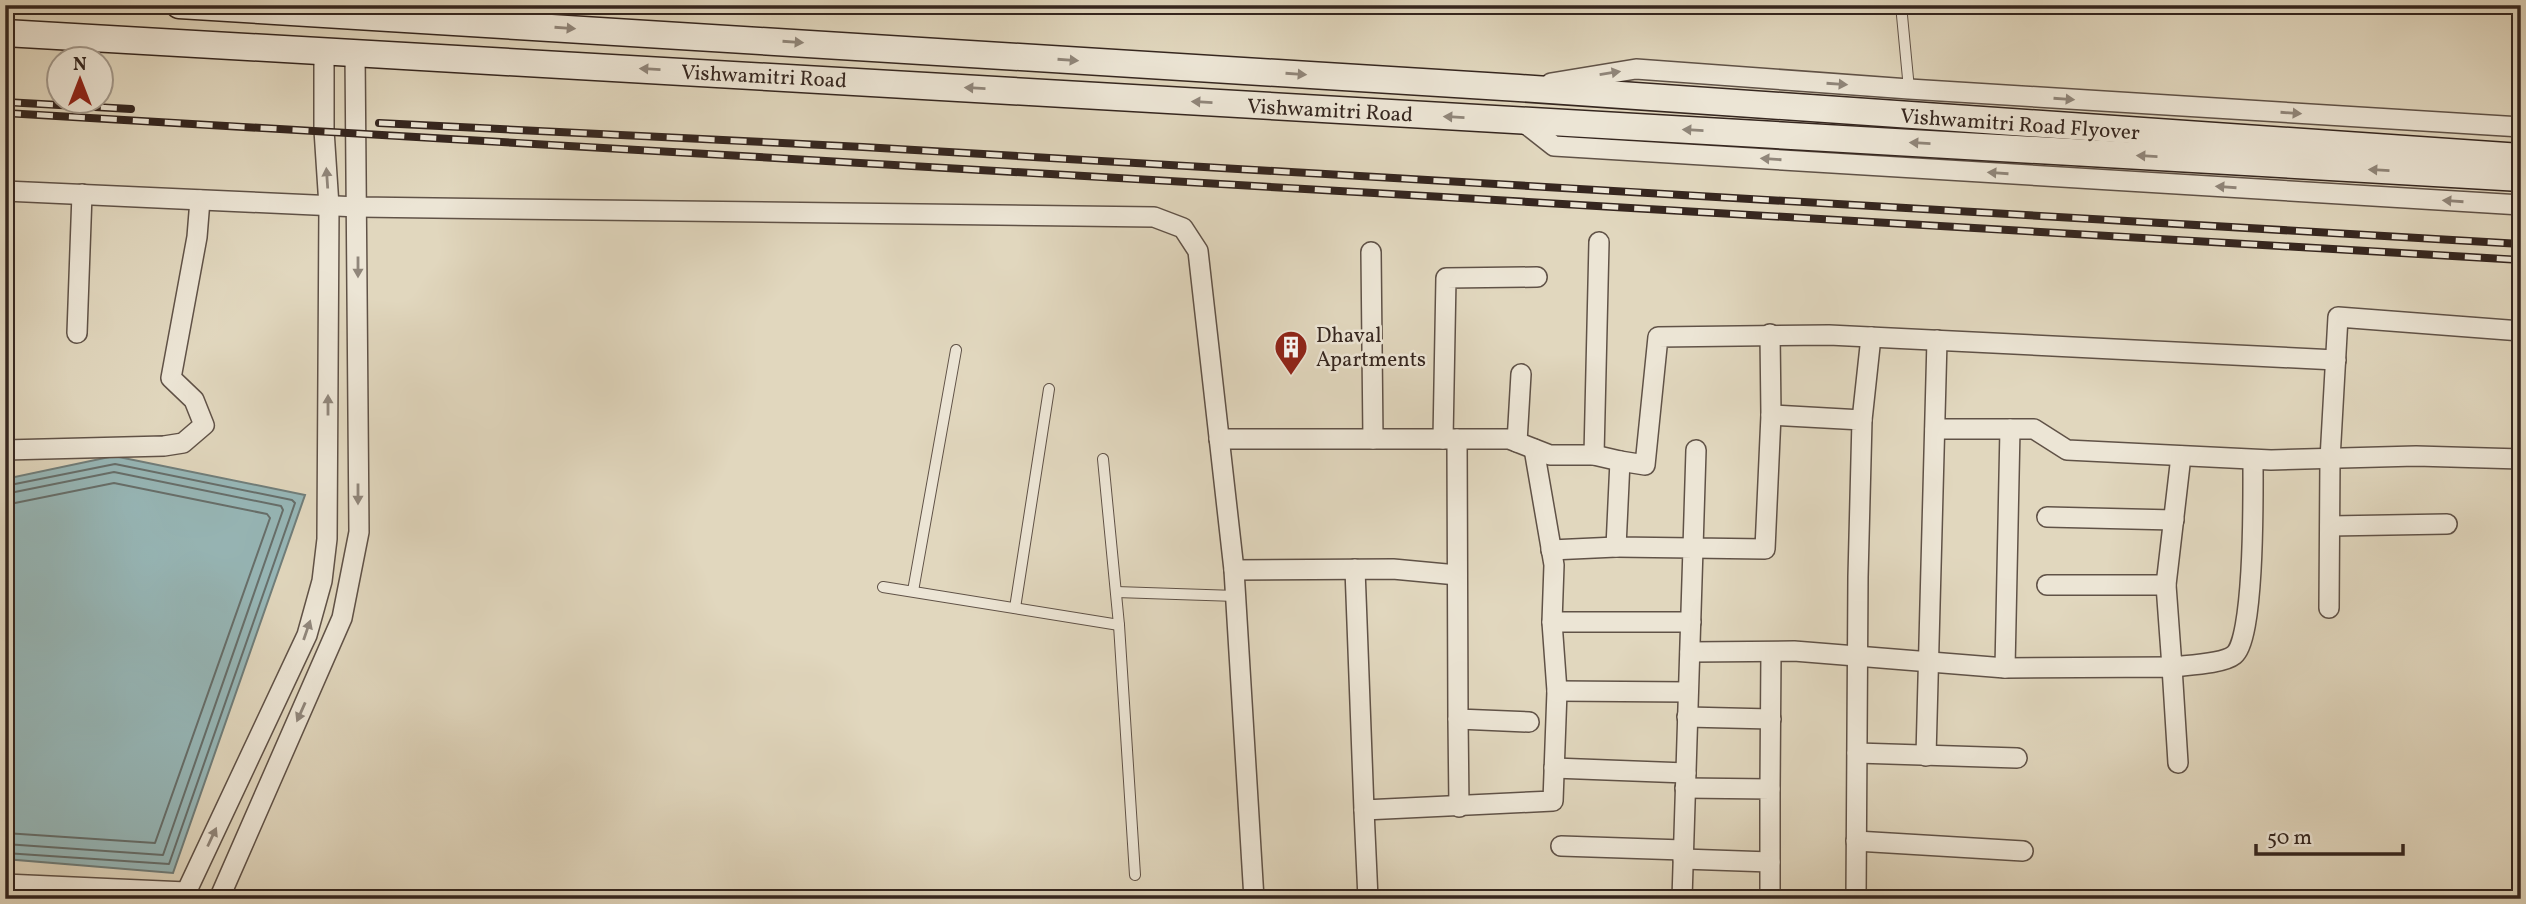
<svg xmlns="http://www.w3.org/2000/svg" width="2526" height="904" viewBox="0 0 2526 904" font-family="Vollkorn,serif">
<rect width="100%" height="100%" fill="#e1d7be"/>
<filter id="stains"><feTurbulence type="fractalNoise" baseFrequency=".00286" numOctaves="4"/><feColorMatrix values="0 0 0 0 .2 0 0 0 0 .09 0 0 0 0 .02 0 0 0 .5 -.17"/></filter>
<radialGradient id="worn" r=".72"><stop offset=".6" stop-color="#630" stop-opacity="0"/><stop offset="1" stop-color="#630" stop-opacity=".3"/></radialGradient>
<path fill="#97b8b9" stroke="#707e7b" stroke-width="2" d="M114,456L305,495L173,873L5,859V479Z"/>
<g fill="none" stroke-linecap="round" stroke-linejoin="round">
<g stroke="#666f6c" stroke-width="2">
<path d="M5,486L115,464L292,500L295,503L169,864L5,853"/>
<path d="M5,494L114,472L281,506L283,510L163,855L5,844"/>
<path d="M5,505L114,483L267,514L270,518L155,843L5,833"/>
</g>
<defs>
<g id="lane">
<path d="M1901,5L1909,89"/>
<path d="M1103,459L1119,625L1135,875"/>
<path d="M883,587L1119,625"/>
<path d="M913,591L956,350"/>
<path d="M1116,592L1236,596"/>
<path d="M1015,608L1049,389"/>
</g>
<g id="street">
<path d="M1551,83L1636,69L1909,89L2521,127"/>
<path d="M1522,121L1554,146L2521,205"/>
<path d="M5,191L358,207L1154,217L1183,228L1198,251L1234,570L1254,899"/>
<path d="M1371,252L1373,439"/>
<path d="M77,333L82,194"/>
<path d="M1771,415L1862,420L1858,577L1856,899"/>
<path d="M1862,420L1871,337"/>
<path d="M1935,429H2034L2067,450L2271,460L2416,456L2521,459"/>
<path d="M1219,439H1509L1550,455H1594L1620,461L1616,547L1693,548L1682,899"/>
<path d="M1443,439L1446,278L1537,277"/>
<path d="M1457,439L1458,719L1529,722"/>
<path d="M1517,442L1521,374"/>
<path d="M5,450L164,446L183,443L204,425L194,400L171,378L197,237L200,200"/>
<path d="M1696,450L1693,548L1765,549L1771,415L1770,334"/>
<path d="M1594,455L1599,242"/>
<path d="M2181,456L2166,585L2172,667C2187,665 2223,664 2234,655C2255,639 2253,491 2253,460"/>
<path d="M1620,461L1645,465L1658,337L1829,335L2336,360"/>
<path d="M2047,517L2174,520"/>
<path d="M2330,526L2447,524"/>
<path d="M1551,550L1616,547"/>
<path d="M1355,569L1364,810L1553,801L1557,691L1552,622L1554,565L1534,449"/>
<path d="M1234,570L1393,569L1457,575"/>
<path d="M2047,585H2166"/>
<path d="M2329,608L2330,459L2338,317L2521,331"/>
<path d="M1552,622H1691"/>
<path d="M1690,652L1794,651L2005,668L2010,429"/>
<path d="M2005,668L2172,667L2178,763"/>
<path d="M1557,691L1688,692"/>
<path d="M1687,717L1771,719"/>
<path d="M1458,719L1459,807"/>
<path d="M1857,753L2017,758"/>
<path d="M1926,756L1937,340"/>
<path d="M1554,768L1686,773"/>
<path d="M1685,788L1770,789V899"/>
<path d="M1770,789L1771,652"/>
<path d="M1364,810L1368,899"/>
<path d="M1856,841L2023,851"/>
<path d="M1561,846L1683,850"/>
<path d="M1683,859L1770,862"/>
<path d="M5,884L186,892"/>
<path d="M183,899L307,635L322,581L327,539L329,206L324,130V50"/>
<path d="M219,899L342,618L359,532L355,52"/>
</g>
<g id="secondary">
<path d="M179,5L1519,88L2521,157"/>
<path d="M5,33L2521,178"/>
</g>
</defs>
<use href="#lane" stroke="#605247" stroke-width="12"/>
<use href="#street" stroke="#605247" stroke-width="22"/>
<use href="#secondary" stroke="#35261f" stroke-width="29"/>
<use href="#lane" stroke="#ece5d5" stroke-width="10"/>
<use href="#street" stroke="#ece5d5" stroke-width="19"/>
<use href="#secondary" stroke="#ece5d5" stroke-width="26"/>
<defs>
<g id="rail">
<path d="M5,102L131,109"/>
<path d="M5,113L2521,260"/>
<path d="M379,123L863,147L2521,244"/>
</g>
</defs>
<use href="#rail" stroke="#35261f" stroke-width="8"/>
<use href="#rail" stroke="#ece5d5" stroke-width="5" stroke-dasharray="16" stroke-linecap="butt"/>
</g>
<defs><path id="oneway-solid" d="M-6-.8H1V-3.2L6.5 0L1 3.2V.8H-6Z" transform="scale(1.75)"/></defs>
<g fill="#90867a">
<use href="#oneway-solid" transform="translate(565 28) rotate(4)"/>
<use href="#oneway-solid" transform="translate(793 42) rotate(4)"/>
<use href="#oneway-solid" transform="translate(1068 60) rotate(4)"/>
<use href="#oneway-solid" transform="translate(650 69) rotate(-177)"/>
<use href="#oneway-solid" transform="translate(1610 73) rotate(-9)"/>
<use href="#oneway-solid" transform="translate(1296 74) rotate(4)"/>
<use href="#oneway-solid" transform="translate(1837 84) rotate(4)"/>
<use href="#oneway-solid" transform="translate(975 88) rotate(-177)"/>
<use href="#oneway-solid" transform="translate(2064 99) rotate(4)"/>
<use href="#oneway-solid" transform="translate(1202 102) rotate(-177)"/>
<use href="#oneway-solid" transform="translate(2291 113) rotate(4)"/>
<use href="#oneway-solid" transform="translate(1454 117) rotate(-177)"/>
<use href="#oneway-solid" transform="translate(1693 130) rotate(-177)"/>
<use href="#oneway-solid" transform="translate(1920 143) rotate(-177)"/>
<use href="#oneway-solid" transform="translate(2147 156) rotate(-177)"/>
<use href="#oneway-solid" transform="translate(1771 159) rotate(-176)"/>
<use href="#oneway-solid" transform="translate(2379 170) rotate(-177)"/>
<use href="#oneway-solid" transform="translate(1998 173) rotate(-176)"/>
<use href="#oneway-solid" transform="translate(327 178) rotate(-94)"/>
<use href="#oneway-solid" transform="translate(2226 187) rotate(-176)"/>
<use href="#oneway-solid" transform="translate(2453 201) rotate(-176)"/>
<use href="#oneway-solid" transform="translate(358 267) rotate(90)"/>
<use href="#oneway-solid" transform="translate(328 405) rotate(-90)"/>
<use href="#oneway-solid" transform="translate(358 494) rotate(90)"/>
<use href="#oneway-solid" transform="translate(307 630) rotate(-71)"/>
<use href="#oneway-solid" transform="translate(301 712) rotate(114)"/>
<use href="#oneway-solid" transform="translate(212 837) rotate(-65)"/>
</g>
<defs>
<symbol id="building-pin" viewBox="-11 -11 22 30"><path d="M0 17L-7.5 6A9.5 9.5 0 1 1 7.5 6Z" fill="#8f2418" stroke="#ece5d5"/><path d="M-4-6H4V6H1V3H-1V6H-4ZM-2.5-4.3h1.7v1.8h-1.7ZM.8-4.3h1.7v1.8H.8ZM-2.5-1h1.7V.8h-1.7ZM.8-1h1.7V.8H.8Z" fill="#fff"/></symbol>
</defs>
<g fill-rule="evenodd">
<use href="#building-pin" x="1272" y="328" width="38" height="52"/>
</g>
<g text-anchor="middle" stroke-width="5" stroke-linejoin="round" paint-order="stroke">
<g font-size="21" fill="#35261f" stroke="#ece5d5">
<text transform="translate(764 76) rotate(3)" y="7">Vishwamitri Road</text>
<text transform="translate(1330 110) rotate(3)" y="7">Vishwamitri Road</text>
<text transform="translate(2020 124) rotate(4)" y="7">Vishwamitri Road Flyover</text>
</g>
<g font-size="21" fill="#35261f" stroke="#ece5d5" text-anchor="start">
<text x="1316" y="342">Dhaval<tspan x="1316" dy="24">Apartments</tspan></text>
</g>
</g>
<rect width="2526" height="904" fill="none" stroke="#e1d7be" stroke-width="28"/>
<rect x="7" y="7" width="2512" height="890" fill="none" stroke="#35261f" stroke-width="3.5"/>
<rect x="14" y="14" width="2498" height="876" fill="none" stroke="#35261f" stroke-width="2"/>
<g transform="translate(80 80)"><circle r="33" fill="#ece5d5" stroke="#a3998c" stroke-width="2"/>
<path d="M0-5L12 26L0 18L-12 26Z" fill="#8f2418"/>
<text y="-10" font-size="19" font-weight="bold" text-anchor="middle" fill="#35261f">N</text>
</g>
<path d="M2256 844v10h147v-10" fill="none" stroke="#35261f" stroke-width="3.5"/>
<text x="2267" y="844" font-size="21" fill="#35261f" stroke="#ece5d5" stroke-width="5" paint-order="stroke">50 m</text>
<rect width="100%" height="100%" filter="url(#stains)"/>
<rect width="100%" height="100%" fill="url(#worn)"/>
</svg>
